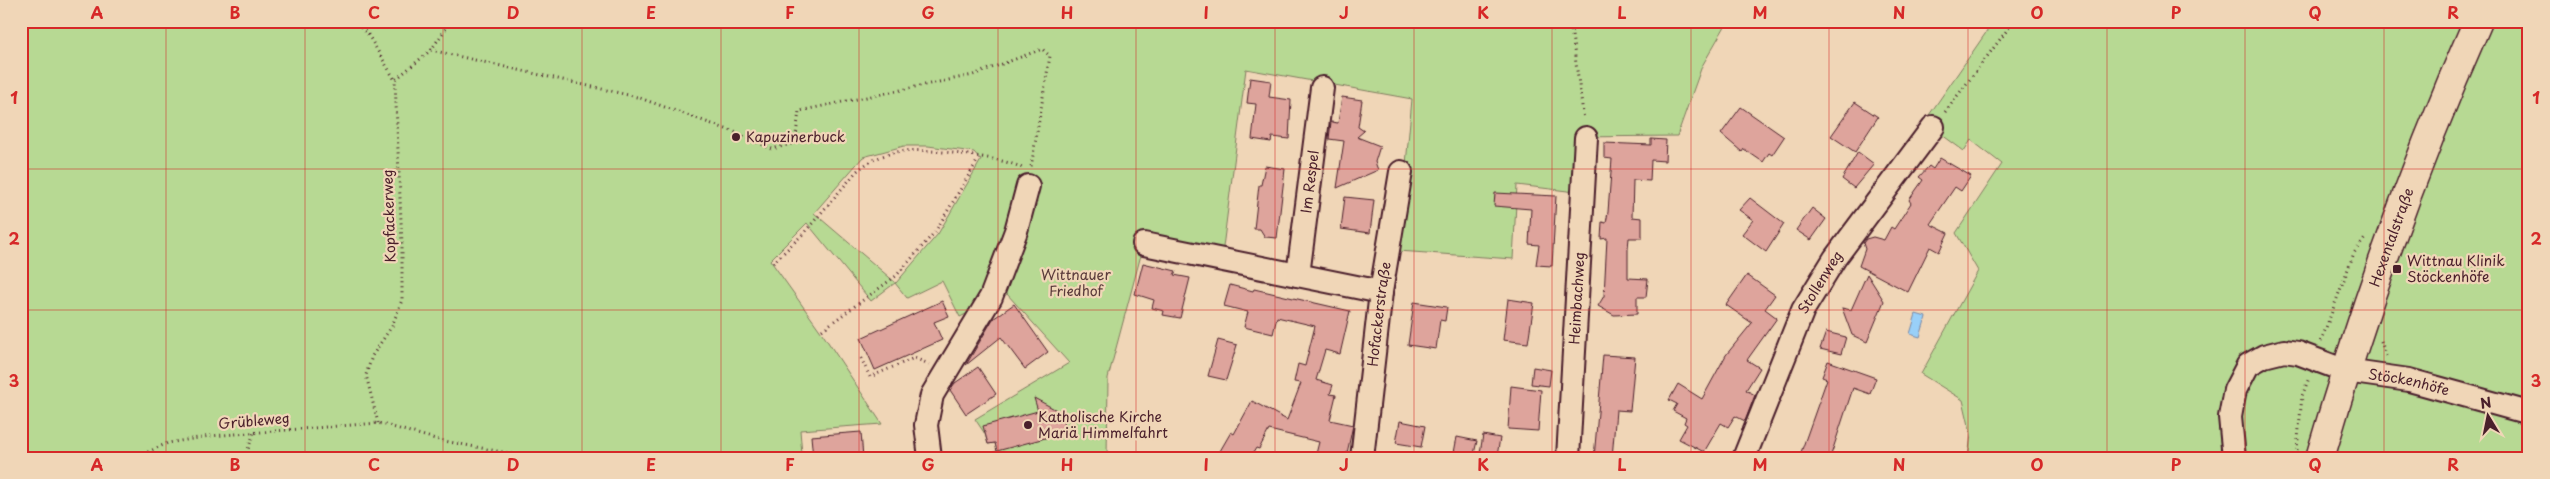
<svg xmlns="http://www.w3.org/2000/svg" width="2550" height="479" viewBox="0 0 2550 479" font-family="'Playpen Sans',sans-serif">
<rect width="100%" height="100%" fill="#f0d6b7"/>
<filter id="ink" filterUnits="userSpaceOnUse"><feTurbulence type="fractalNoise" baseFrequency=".02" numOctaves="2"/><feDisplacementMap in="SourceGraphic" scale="10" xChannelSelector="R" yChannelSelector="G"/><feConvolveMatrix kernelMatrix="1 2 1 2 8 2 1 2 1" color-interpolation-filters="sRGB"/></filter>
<g filter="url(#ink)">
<g fill="#b7d993" stroke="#807c5f" fill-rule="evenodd">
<path d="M21,21H1728L1702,66L1677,136L1575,137L1576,192L1517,185L1513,259L1398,251L1412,99L1246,69L1222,255L1145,240L1108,378L1107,458H986L988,454L997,451L995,443L988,444L985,434L975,419L1069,363L1007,294L960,317L942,281L907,298L895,283L871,301L807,223L770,260L824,336L882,424L800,430L802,455L801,458H21ZM904,146H928L974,152L981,160L938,234L896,283L814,213L863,157Z"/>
<path d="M1994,21H2529V458H1968L1971,434L1963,400L1921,374L1978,271L1956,233L2002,164L1971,140L1964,151L1938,132L1927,118Z"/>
</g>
<path fill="#99d0f8" stroke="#7989a6" d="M1916,314L1926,317L1920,337L1910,334Z"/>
<g fill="#dea49c" stroke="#4a1f2b">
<path d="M1250,78L1271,81L1269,97L1291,100L1289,139L1272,137L1271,142L1252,139L1256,104L1247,103Z"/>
<path d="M1342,97L1362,100L1358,127L1364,131L1357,137L1380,146L1375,162L1378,170L1337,188L1344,141L1329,139L1331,122L1338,123Z"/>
<path d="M1855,102L1878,117L1855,152L1831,136Z"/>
<path d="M1741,107L1784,137L1772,155L1769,153L1763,162L1744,149L1742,152L1721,134Z"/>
<path d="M1651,139L1666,140L1665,161L1651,160L1650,181L1633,180L1632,217L1642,218V238H1629L1628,248V278L1648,279L1646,297H1637V314L1614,315L1598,306L1604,296L1607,238L1601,239L1602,222L1606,223L1608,212L1612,159L1604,158V143L1651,145Z"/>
<path d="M1858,152L1874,164L1854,188L1842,179Z"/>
<path d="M1940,158L1971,176L1961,191L1955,187L1930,224L1948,233L1939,252L1930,247L1908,292L1859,266L1865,249L1863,243L1866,239L1873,237L1884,240L1891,227L1894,229L1911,203L1909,200L1923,180L1919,177L1929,166L1933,169Z"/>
<path d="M1265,166L1285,169L1277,238L1265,237L1260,229H1254L1259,185H1261Z"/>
<path d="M1495,193L1556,196L1552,266L1536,265L1539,245L1529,244L1531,209L1494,206Z"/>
<path d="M1345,197L1374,200L1370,233L1341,229Z"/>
<path d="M1750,198L1784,224L1766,252L1742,234L1753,220L1739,210Z"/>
<path d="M1812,208L1826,219L1811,240L1796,230Z"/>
<path d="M1143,263L1176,271L1174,275L1190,278L1180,318L1163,315L1164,311L1152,308L1154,300L1135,294Z"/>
<path d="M1867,274L1884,301L1867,342L1852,335L1842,308L1851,310Z"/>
<path d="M1747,275L1775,295L1765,309L1777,318L1747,360L1760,368L1746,390L1755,395L1745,421L1735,416L1728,427L1721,423L1704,452L1679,439L1687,425L1684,423L1686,418L1673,411L1677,404L1669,400L1678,384L1702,399L1726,355L1752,323L1726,305Z"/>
<path d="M1230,285L1253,291L1254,289L1350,311L1340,354L1325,350L1316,380L1333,385L1330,394L1336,395L1330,420L1353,425L1346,458H1315L1319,442L1269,430L1259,449L1256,448L1250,458H1216L1231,432L1234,434L1252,401L1287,420L1301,383L1294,382L1298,364L1305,366L1315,326L1277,317L1273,334L1244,327L1248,312L1224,306Z"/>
<path d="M1508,299L1534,303L1528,343L1503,340Z"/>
<path d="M942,301L949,316L934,322L942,340L875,370L861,338Z"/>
<path d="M1414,302L1447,307L1445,321L1440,320L1436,349L1408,345Z"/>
<path d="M1014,304L1048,352L1025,369L1001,337L966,365L993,319Z"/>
<path d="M1826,332L1846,337L1841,354L1820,349Z"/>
<path d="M1218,340L1237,345L1226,380L1208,376Z"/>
<path d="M1603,355L1635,357L1630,411L1616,410L1612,458H1594Z"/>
<path d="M1828,361L1876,378L1870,394L1853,388L1830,458H1799L1827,379L1822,377Z"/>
<path d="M978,367L996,394L966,414L950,390L955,383Z"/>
<path d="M1533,367L1551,370L1549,386L1531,384Z"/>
<path d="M1511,386L1541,390L1538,431L1508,429Z"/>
<path d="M1034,398L1062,413L1065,426L1060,434L997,451L995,443L988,444L983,426L1038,411Z"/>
<path d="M1400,421L1425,426L1421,447L1396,443Z"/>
<path d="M861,432L863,458H813L811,436Z"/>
<path d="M1483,435L1500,438L1497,456L1480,453Z"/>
<path d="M1457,437L1477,441L1473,458H1453Z"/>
</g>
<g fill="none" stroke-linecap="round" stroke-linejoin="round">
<defs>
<g id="minor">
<path d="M1144,244L1381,292"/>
<path id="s1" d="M1298,275L1322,88"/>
<path d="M930,458L926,425L932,395L991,297L1016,231L1028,186"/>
<path id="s2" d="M1362,458L1381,292L1401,172"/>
<path id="s3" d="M1568,458L1586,138"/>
<path id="s4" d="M1744,458L1803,310L1835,258L1933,127"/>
<path id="s5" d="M2234,458L2230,417L2235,390L2248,365L2264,356L2284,351L2298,353L2346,371L2409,380L2529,413"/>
</g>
<g id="major">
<path id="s6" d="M2320,458C2363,309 2415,163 2478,21"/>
</g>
</defs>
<use href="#minor" stroke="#4a1f2b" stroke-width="26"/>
<use href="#major" stroke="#4a1f2b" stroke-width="31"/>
<g stroke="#4a1f2b" stroke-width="3" stroke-dasharray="1 4" stroke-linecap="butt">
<path d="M353,21L367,33L395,80"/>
<path d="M1570,21L1584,120"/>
<path d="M431,50L637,97L737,133L772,149L795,143L799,111L973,75L1042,49L1050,56L1031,167"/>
<path d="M1945,112L2014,21"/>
<path d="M773,263L804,233L857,171C870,160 886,153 903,151C924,148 1004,157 1022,168"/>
<path d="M822,330L896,276L935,232L979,158"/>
<path d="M2321,341L2354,253L2366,237"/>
<path d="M2381,341L2386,356"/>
<path d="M861,358L870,377L914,358L929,364"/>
<path d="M378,423L366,375L372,356L392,326L402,300V245L395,80L431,50L451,21"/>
<path d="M2297,450L2302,396L2309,378"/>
<path d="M134,458L168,443L210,436L378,423L439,440L534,458"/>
<path d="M245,458L254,432"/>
</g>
<use href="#minor" stroke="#f0d6b7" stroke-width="22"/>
<use href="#major" stroke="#f0d6b7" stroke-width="28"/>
</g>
</g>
<path fill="none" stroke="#d62828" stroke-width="1" stroke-opacity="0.55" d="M166,21V458M305,21V458M443,21V458M582,21V458M721,21V458M859,21V458M998,21V458M1136,21V458M1275,21V458M1414,21V458M1552,21V458M1691,21V458M1829,21V458M1968,21V458M2107,21V458M2245,21V458M2384,21V458M21,169H2529M21,310H2529"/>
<g fill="#4a1f2b" stroke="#f0d6b7" stroke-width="2">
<circle cx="736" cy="137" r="5"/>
<rect x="2392" y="264" width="10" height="10" rx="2.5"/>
<circle cx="1028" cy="425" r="5"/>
</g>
<g text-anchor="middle" stroke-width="4.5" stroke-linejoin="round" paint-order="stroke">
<g font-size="14" fill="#4a1f2b" stroke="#f0d6b7" text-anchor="start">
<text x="746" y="142">Kapuzinerbuck</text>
<text x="2407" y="266">Wittnau Klinik<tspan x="2407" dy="16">Stöckenhöfe</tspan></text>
<text x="1038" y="422">Katholische Kirche<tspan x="1038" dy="16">Mariä Himmelfahrt</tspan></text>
</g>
<g font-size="14" fill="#4a1f2b" stroke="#f0d6b7">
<text dy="5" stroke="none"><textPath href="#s1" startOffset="94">Im Respel</textPath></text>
<text transform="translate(389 216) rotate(-92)" y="5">Kopfackerweg</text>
<text dy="5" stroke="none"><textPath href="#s6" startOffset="232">Hexentalstraße</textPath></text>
<text dy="5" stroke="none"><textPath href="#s4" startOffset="192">Stollenweg</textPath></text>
<text dy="5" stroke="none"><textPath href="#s3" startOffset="160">Heimbachweg</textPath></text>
<text dy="5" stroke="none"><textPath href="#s2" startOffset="145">Hofackerstraße</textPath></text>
<text dy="5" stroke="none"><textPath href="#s5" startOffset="265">Stöckenhöfe</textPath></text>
<text transform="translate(254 421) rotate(-5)" y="5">Grübleweg</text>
</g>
<g font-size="14" fill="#5a3b3b" stroke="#f0d6b7">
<text x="1076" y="280">Wittnauer<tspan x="1076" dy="16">Friedhof</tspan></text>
</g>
</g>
<rect width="2550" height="479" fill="none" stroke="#f0d6b7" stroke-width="55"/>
<g transform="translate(2488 416) rotate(350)" stroke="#f0d6b7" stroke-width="4" paint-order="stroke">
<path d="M0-4L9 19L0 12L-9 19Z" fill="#4a1f2b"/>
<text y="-8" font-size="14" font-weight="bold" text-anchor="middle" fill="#4a1f2b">N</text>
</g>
<rect x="28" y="28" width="2494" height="424" fill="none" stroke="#d62828" stroke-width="2"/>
<g font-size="16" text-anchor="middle" font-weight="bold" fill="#d62828">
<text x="97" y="19">A</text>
<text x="235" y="19">B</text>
<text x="374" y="19">C</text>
<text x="513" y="19">D</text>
<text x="651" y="19">E</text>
<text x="790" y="19">F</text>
<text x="928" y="19">G</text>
<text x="1067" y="19">H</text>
<text x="1206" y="19">I</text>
<text x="1344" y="19">J</text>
<text x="1483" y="19">K</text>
<text x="1622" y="19">L</text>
<text x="1760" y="19">M</text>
<text x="1899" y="19">N</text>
<text x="2037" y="19">O</text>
<text x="2176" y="19">P</text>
<text x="2315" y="19">Q</text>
<text x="2453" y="19">R</text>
<text x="14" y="104">1</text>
<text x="2536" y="104">1</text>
<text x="14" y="245">2</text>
<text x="2536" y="245">2</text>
<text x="14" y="387">3</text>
<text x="2536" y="387">3</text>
<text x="97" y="471">A</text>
<text x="235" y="471">B</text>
<text x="374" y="471">C</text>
<text x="513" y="471">D</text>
<text x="651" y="471">E</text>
<text x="790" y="471">F</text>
<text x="928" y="471">G</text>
<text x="1067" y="471">H</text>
<text x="1206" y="471">I</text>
<text x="1344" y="471">J</text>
<text x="1483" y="471">K</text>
<text x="1622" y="471">L</text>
<text x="1760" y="471">M</text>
<text x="1899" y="471">N</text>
<text x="2037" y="471">O</text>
<text x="2176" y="471">P</text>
<text x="2315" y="471">Q</text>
<text x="2453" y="471">R</text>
</g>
</svg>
